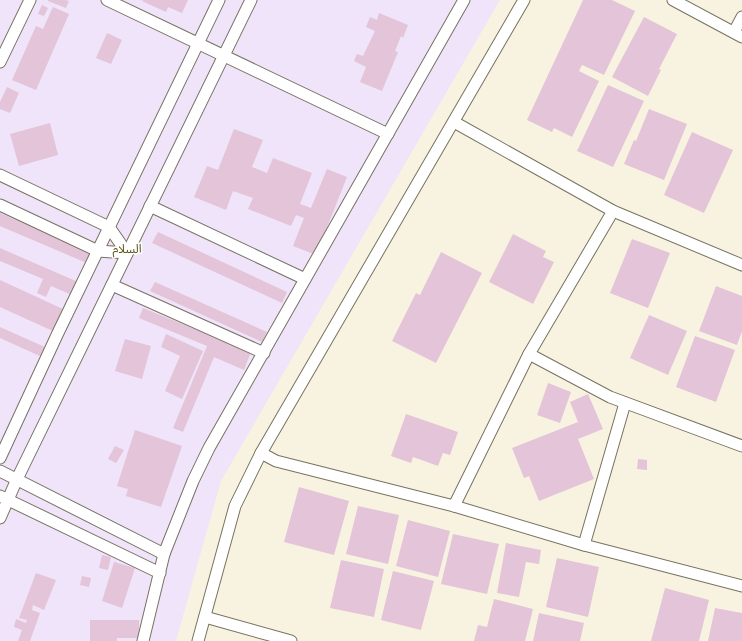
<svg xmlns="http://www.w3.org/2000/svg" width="742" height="641" viewBox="0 0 742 641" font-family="Figtree,'Noto Sans Arabic',sans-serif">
<rect width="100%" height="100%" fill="#f8f3e0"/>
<path fill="#efe4f9" d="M0,0H500L221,481L176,641H0Z"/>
<g fill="#e4c4d8">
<path d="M48,0H65L69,1L66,8L48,1Z"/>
<path d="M143,0H188L182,13L168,7L166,12L142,1Z"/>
<path d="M583,0H612L635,11L604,75L582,65L579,71L599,81L572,137L554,128L552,132L527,120Z"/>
<path d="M42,5L48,8L44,16L38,14Z"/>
<path d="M53,7L69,14L36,90L12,80L36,26L43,29Z"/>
<path d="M379,13L408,25L403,38L401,36L395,51L398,52L382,91L360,82L366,67L354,61L357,54L363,56L375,31L366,27L370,17L377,20Z"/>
<path d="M644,17L677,34L659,69L661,70L648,96L612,77Z"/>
<path d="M107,33L122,40L111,64L96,58Z"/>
<path d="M608,85L644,101L613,167L577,151Z"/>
<path d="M7,87L19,93L10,113L0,109V102Z"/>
<path d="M649,109L687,124L664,180L624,164L634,140L636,141Z"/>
<path d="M50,123L58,155L19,166L10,134Z"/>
<path d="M234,129L263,140L252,167L267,173L273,158L312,173L300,204L311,208L327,169L347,177L316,255L293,246L304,218L296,215L291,226L248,209L253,198L233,191L226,210L194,197L207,166L218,170Z"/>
<path d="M692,132L733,150L704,213L664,195Z"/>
<path d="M0,213L93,253L89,264L0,226Z"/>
<path d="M158,232L287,292L282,303L152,243Z"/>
<path d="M513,234L546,251L543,257L554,262L533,304L489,282Z"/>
<path d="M632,239L670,253L648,308L610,293Z"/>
<path d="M0,248L78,282L72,295L51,286L46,297L37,293L43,279L0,261Z"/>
<path d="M441,252L482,273L436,363L392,341L416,293L420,295Z"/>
<path d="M0,280L65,310L55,332L0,307Z"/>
<path d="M155,282L267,332L262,342L150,291Z"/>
<path d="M716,286L742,296V331L737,345L699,331Z"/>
<path d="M143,308L251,352L244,370L214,357L183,432L173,428L207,346L139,318Z"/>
<path d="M649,315L687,331L668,375L630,358Z"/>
<path d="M0,327L47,348L42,357L0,338Z"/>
<path d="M166,334L203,351L182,399L165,391L180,356L161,347Z"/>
<path d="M695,336L735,350L716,402L676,387Z"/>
<path d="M125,339L151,346L142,379L115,371Z"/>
<path d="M548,383L571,392L560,423L537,415Z"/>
<path d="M588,394L603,429L578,439L594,479L539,501L529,476L524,478L512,448L578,422L570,402Z"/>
<path d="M406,414L458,432L450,455L443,453L438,466L413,457L411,463L391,456Z"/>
<path d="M135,430L182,446L161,507L126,496L128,489L117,486Z"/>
<path d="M115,446L124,450L116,463L108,459Z"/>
<path d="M638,459L647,460V470L637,469Z"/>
<path d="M299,487L349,501L334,555L284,542Z"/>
<path d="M358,506L399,515L388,564L346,554Z"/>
<path d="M408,520L450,531L438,577L396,566Z"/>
<path d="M453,534L499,544L487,594L441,584Z"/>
<path d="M506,543L541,550L539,564L526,562L519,597L497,593Z"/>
<path d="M102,555L111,557L108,570L99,568Z"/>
<path d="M557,558L599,567L588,617L546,607Z"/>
<path d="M341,560L384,569L374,617L330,608Z"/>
<path d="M114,562L135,568L122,608L102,601Z"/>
<path d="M393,571L434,581L421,630L381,620Z"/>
<path d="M36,573L56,580L44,610L33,605L32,610L40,613L30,641H18L22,630L14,627L16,619L26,623L27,620L19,618Z"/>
<path d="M82,576L91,578L89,587L80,585Z"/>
<path d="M665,588L709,600L699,641H651Z"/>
<path d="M494,599L533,609L525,641H474L478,625L487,627Z"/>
<path d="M715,608L742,613V641H708Z"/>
<path d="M539,613L584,623L580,641H533Z"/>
<path d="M90,620H139V638H117V641H90Z"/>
</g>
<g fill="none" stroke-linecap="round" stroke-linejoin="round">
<defs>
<g id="street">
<path d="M107,0L388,134"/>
<path d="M673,0L742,37"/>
<path d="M734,32L742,17"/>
<path d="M0,62L30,0"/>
<path d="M454,122L613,211L742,265"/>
<path d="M0,175L109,227L127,253"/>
<path d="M0,205L98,251L127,253"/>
<path d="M150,206L305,279"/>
<path d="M112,285L264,353"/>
<path d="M529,354L610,397L742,446"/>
<path d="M261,453L276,461L454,506L584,545L742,586"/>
<path d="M0,458L57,335L219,0"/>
<path d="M0,471L164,554"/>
<path d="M0,496L160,573"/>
<path d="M454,506L529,354L613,211"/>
<path d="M0,518L17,479L251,0"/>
<path d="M584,545L625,403"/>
<path d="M205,617L291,641"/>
<path d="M143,641L164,554L193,481L209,448L464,0"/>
<path d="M198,641L235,506L261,453L524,0"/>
</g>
</defs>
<use href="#street" stroke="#777261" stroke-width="13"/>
<use href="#street" stroke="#fff" stroke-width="11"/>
</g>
<g text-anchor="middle" stroke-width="3" stroke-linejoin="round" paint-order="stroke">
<g font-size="12" fill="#5d5519" stroke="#fff">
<text x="127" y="253">السلام</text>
</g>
</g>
</svg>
